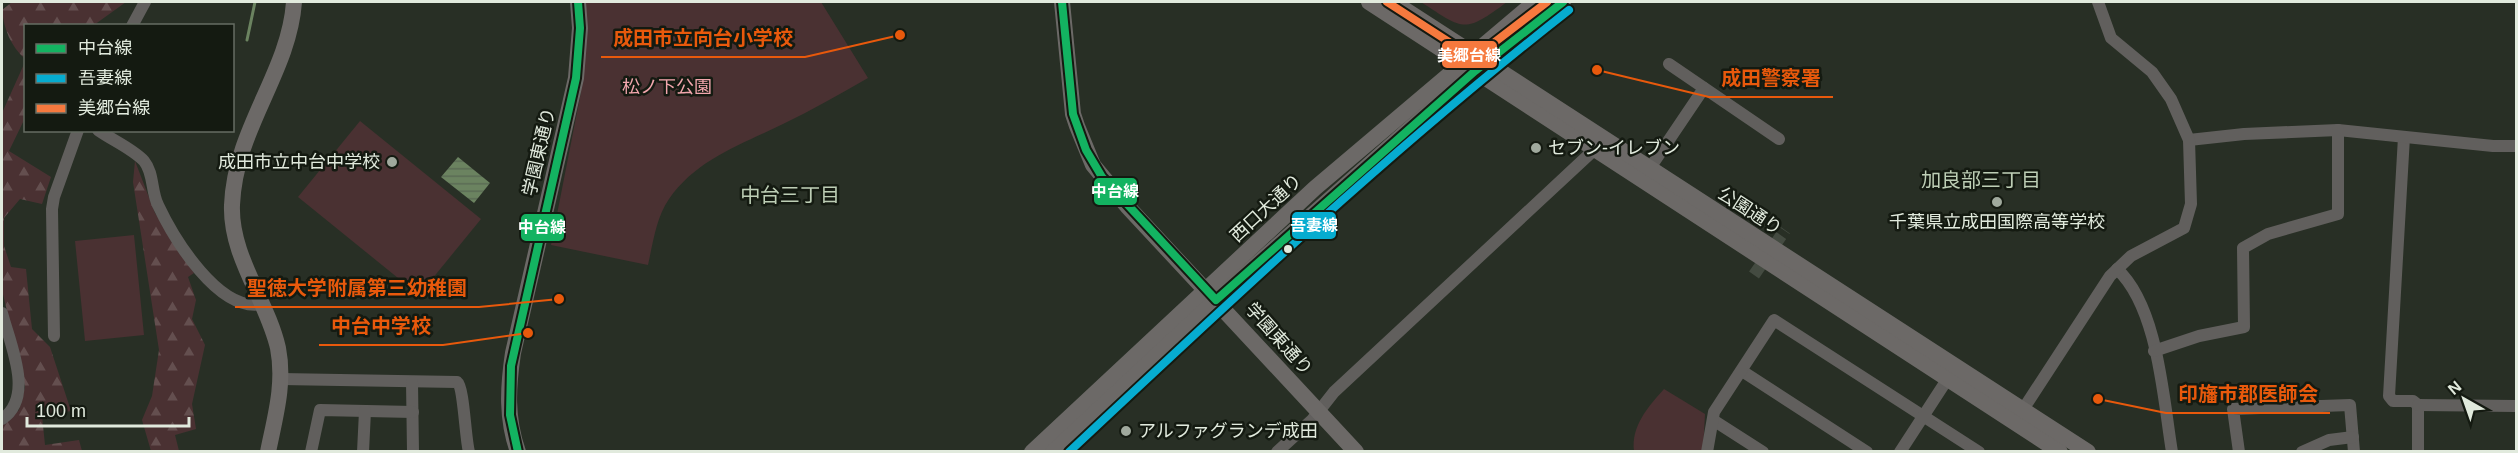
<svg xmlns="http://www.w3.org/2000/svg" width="2518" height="453" viewBox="0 0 2518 453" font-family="Arial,'Noto Sans JP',sans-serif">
<defs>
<pattern id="forest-firs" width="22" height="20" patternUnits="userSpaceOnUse" patternTransform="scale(1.5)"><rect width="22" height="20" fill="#4a3132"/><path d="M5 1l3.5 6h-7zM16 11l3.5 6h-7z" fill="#644f4f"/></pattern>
<pattern id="water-rules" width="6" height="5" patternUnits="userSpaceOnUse" patternTransform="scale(1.5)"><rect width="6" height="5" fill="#6b8360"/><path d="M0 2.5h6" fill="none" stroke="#5b6b54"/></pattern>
</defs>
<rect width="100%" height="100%" fill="#282f25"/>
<g fill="url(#forest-firs)">
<path d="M12,2H126L94,25L26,26L25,59C11,46 4,30 2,10Z"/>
<path d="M25,62V118L9,151L51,177L42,204L20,199L4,218V246L11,267L26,269L32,329L50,347L71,411L42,416L45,445L79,440L82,451H2V425L19,410L25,387L2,290V113Z"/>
<path d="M135,161L155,213L194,273L188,277L196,300L192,319L205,345L192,404L196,429L175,435L179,451H151L142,420L152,396L159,350L133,182Z"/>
</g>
<g fill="#4a3132">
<path d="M585,2H821L868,78C840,94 812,110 783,124C741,145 697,159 669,199C656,218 653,243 648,265L551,245L581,92Z"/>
<path d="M1421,2H1507C1464,34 1464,30 1421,2Z"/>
<path d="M360,121L481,219L419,295L298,197Z"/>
<path d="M134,235L144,335L85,341L75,241Z"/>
<path d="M1664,389L1705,414L1703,451H1634C1631,426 1648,407 1664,389Z"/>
</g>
<path fill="url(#water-rules)" d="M458,157L490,183L474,203L441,177Z"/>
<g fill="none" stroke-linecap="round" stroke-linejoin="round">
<path stroke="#6b8360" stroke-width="3" d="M247,40L255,2"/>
<path stroke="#444b41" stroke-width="12" stroke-dasharray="12 6" stroke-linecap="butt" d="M1754,275L1785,230"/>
<g stroke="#615f5d" stroke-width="12">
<path d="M132,26L145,2"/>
<path d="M1669,64L1779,139"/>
<path d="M98,130C112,140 133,149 144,161C154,173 151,191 158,205C174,239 219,313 262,304"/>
<path d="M2404,137L2389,396L2393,401H2413L2418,405V452"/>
<path d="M2189,140L2244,134L2338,130L2493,146H2516"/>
<path d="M1646,174L1704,88"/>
<path d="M2117,269C2158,307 2163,397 2172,452"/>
<path d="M2,313C10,344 35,397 2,419"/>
<path d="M54,336L52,209L54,197L78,130"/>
<path d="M2154,351L2199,336L2244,327L2243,248L2268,234L2338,214V130"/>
<path d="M1742,371L1867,452"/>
<path d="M281,379L457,382C464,387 465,437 469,452"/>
<path d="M412,382L413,452"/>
<path d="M2418,405L2516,406"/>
<path d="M2022,411L2110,276L2131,256L2184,228L2191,204L2189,140L2171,99L2152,72L2111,38L2098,2"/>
<path d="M1713,420L1763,452"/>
<path d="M311,452L320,410L413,412"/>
<path d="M363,452L365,411"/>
<path d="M1277,452L1312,420L1334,392L1595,149"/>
<path d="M1707,452L1714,412L1774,320L1979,452"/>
<path d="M1900,452L1952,372"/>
<path d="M2239,452L2233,409L2350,405L2354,452"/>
<path d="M2302,452L2329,440L2353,437"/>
</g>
<g stroke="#6c6967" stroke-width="16">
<path d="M1062,2L1073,114L1077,126L1093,165L1127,206L1356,452"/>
<path d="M1369,2L2060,452"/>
<path d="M1393,2L2088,452"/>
<path d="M268,452C275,417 285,384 278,348C267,300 230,256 232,205C235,128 289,73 294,2"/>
<path d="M518,452C506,418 508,387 513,353L576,78L580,28L578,2"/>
<path d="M1032,452L1315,188L1535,2"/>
<path d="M1053,452L1216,300L1475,71L1563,2"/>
</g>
<defs>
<g id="bus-1">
<path d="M1062,2L1073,114L1086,150L1102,177L1216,300L1475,71L1563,2"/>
<path d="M518,452L510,415L511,366L576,78L580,28L578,2"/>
</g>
<path id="bus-2" d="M1069,452C1231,300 1394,147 1569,10"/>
<path id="bus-3" d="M1387,2L1474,58L1547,2"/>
</defs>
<use href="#bus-1" stroke="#141a11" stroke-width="12"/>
<use href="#bus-2" stroke="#141a11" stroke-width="12"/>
<use href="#bus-3" stroke="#141a11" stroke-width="12"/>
<use href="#bus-1" stroke="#13b361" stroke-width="8"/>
<use href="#bus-2" stroke="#06acd0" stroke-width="8"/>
<use href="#bus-3" stroke="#f6793e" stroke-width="8"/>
</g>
<g fill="#a0a99d" stroke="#141a11" stroke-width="2">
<circle cx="1536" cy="148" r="6"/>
<circle cx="392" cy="162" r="6"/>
<circle cx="1997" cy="202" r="6"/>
<circle cx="1126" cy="431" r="6"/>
</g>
<circle fill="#e1eadd" stroke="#141a11" stroke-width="2" cx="1288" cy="249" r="5"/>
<g text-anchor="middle" stroke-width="5" stroke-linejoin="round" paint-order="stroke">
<g font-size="18" fill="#f2a6ad" stroke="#141a11">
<text x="667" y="93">松ノ下公園</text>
</g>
<g font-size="18" fill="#e1eadd" stroke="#141a11" text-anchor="start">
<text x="1548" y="154">セブン-イレブン</text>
<text x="380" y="168" text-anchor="end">成田市立中台中学校</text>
<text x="1997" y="228" text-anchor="middle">千葉県立成田国際高等学校</text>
<text x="1138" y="437">アルファグランデ成田</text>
</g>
<g font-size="18" fill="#e1eadd" stroke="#141a11">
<text transform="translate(539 152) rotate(-77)" y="6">学園東通り</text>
<text transform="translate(1266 208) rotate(-43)" y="6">西口大通り</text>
<text transform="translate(1750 211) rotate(33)" y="6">公園通り</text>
<text transform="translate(1279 339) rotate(48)" y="6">学園東通り</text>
</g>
<g font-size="20" fill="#bdceb5" stroke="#141a11">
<text x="1981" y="187">加良部三丁目</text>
<text x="790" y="202">中台三丁目</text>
</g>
</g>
<path fill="none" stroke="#e8590c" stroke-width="2" d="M900 35L805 57H601M1597 70L1709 97H1833M559 299L479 307H235M528 333L443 345H319M2098 399L2166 413H2330"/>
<g fill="#e8590c" stroke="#141a11" stroke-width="2">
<circle cx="900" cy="35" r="6"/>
<circle cx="1597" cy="70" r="6"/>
<circle cx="559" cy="299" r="6"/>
<circle cx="528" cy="333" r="6"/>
<circle cx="2098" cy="399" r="6"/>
</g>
<g font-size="20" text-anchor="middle" font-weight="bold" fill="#e8590c" stroke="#141a11" stroke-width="5" stroke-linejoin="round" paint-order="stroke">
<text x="703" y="45">成田市立向台小学校</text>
<text x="1771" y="85">成田警察署</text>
<text x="357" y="295">聖徳大学附属第三幼稚園</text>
<text x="381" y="333">中台中学校</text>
<text x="2248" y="401">印旛市郡医師会</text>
</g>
<g stroke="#141a11" stroke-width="2">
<rect x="1441" y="40" width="57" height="29" rx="6" fill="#f6793e"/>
<rect x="1093" y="177" width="45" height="29" rx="6" fill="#13b361"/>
<rect x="1291" y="211" width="46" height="29" rx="6" fill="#06acd0"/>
<rect x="520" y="213" width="45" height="29" rx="6" fill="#13b361"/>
</g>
<g font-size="16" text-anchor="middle" font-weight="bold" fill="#fff">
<text x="1469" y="61">美郷台線</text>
<text x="1115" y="197">中台線</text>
<text x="1314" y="231">吾妻線</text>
<text x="542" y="233">中台線</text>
</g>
<rect width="2518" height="453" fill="none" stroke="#e1eadd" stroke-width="6"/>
<rect x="24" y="24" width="210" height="108" fill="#141a11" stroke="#666d63" stroke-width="1.5"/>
<rect x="36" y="44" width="30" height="9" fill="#13b361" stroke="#666d63" stroke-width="1.5"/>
<text x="78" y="54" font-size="18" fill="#e1eadd">中台線</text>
<rect x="36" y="74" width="30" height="9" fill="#06acd0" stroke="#666d63" stroke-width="1.5"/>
<text x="78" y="84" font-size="18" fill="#e1eadd">吾妻線</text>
<rect x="36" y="104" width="30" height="9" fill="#f6793e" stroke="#666d63" stroke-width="1.5"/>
<text x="78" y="114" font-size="18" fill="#e1eadd">美郷台線</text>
<g transform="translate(2464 399) rotate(320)" stroke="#141a11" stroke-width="4.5" paint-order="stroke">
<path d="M0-4.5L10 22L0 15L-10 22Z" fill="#e1eadd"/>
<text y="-9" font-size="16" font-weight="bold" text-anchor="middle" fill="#e1eadd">N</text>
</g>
<path d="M27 417v9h162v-9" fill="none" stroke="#e1eadd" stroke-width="3"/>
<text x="36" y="417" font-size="18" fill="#e1eadd" stroke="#141a11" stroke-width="4.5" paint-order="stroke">100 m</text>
</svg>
